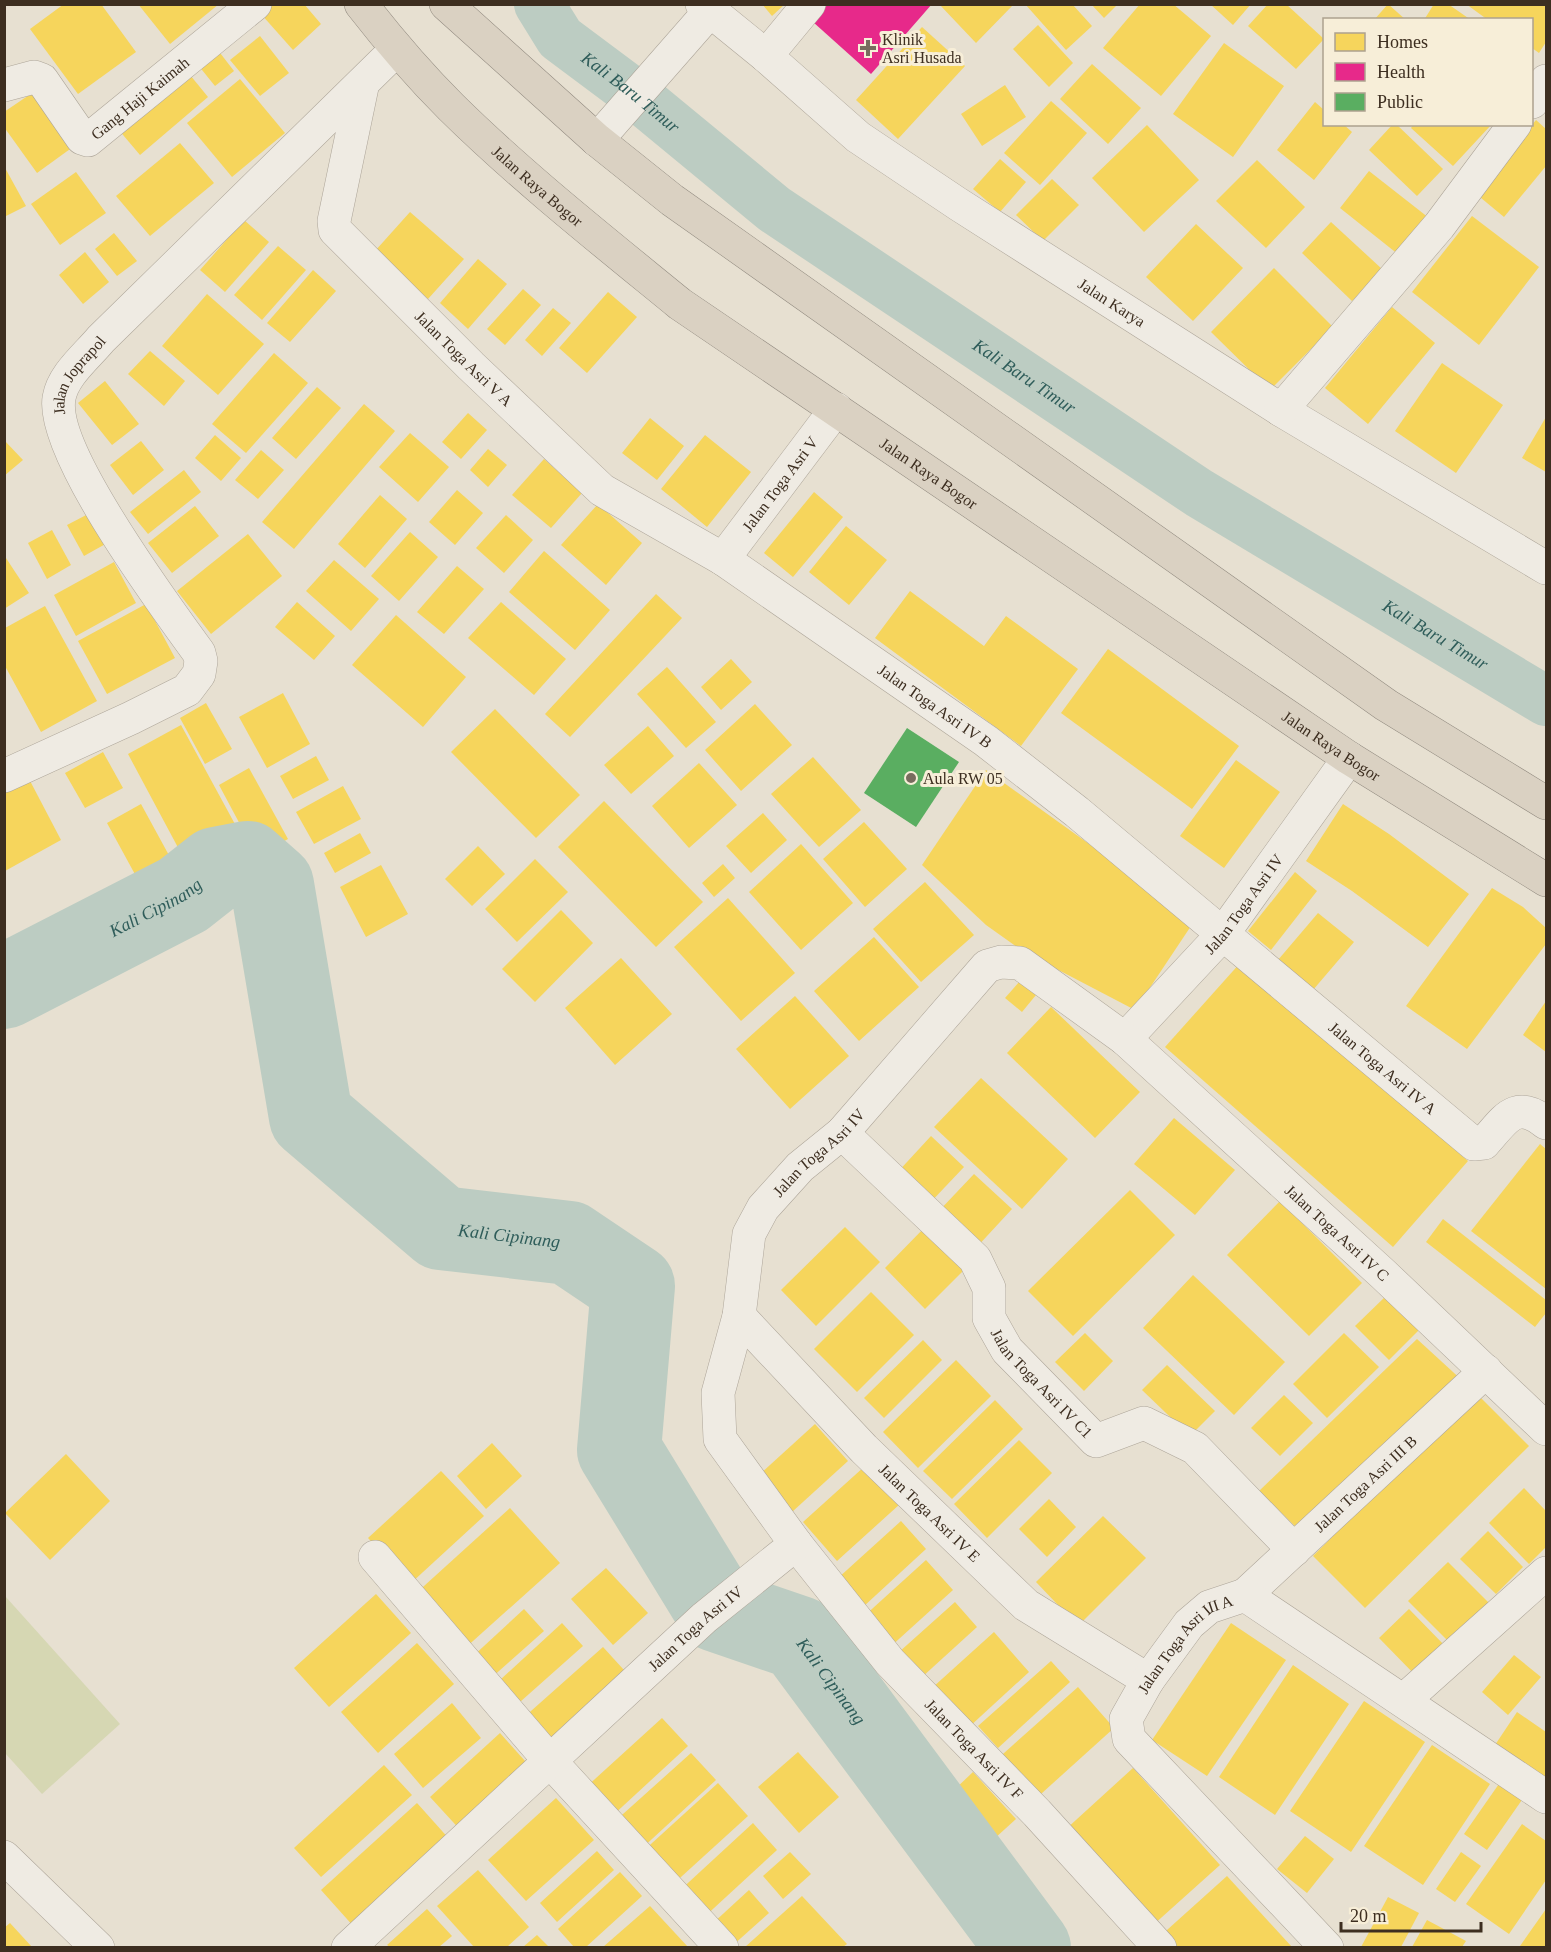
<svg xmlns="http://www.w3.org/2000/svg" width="1551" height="1952" viewBox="0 0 1551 1952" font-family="Georgia,serif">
<rect width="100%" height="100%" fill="#e7e0d1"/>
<path fill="#d6d7b3" d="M5,1596L120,1724L42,1794L5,1753Z"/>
<g fill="#f6d55c">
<path d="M64,4H101L136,52L78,94L30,29Z"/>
<path d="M138,4H219L170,44Z"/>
<path d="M271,4H304L321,24L293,50L261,14Z"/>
<path d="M762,4H785L772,16Z"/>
<path d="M939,4H1014L976,43Z"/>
<path d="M1025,4H1072L1092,26L1066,50Z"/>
<path d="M1091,4H1118L1104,18Z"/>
<path d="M1140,4H1173L1211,36L1161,96L1103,48Z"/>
<path d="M1210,4H1251L1233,25Z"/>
<path d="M1268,4H1286L1324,39L1296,69L1248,26Z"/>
<path d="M1388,4L1406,20H1374Z"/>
<path d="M1434,4H1448L1471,20H1424Z"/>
<path d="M1466,4H1546V42L1539,53L1532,48V20H1488Z"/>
<path d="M1038,25L1073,63L1049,87L1013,49Z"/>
<path d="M922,27L965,66L898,139L856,100Z"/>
<path d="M260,36L289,73L260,96L230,60Z"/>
<path d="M1224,43L1284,86L1233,157L1173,114Z"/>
<path d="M217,49L234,71L215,86L198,65Z"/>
<path d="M1092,64L1141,108L1108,144L1060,99Z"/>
<path d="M186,70L208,97L140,155L118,129Z"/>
<path d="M240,79L285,133L232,177L187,123Z"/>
<path d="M1005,85L1026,117L982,146L961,114Z"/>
<path d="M38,89L77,144L37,173L4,127V112Z"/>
<path d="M1051,101L1087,133L1040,185L1004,153Z"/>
<path d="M1315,102L1324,110V124H1343L1352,132L1314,180L1277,150Z"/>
<path d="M1536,120L1546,129V166L1504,217L1475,193Z"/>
<path d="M1393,124H1396L1443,169L1417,196L1369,150Z"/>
<path d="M1414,124H1492L1453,166L1411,128Z"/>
<path d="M1147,125L1199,180L1144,232L1092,178Z"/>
<path d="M180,143L214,183L150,236L116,196Z"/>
<path d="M1000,159L1026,182L1000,212L973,189Z"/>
<path d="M1257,160L1305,207L1266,248L1216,201Z"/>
<path d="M4,166L26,206L4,217Z"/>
<path d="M1369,171L1429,218L1399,255L1340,208Z"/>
<path d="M76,172L106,213L60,245L31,204Z"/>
<path d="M1052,179L1079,205L1043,241L1016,215Z"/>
<path d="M410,212L464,259L428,299L375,251Z"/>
<path d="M1472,216L1539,267L1479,345L1412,292Z"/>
<path d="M244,220L269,242L225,292L200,270Z"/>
<path d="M1331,222L1382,269L1352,301L1302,253Z"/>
<path d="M1196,224L1243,268L1193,321L1146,277Z"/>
<path d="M114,233L137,261L117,276L95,249Z"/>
<path d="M278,246L306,270L262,320L234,295Z"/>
<path d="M85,252L109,282L83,304L59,275Z"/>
<path d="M478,259L507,284L468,329L440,303Z"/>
<path d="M1274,268L1333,327L1270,390L1211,332Z"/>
<path d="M313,270L336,291L290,342L267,323Z"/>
<path d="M523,289L541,305L505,345L487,329Z"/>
<path d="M608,292L637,317L587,373L559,348Z"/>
<path d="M207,294L264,344L218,395L162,346Z"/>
<path d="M1392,307L1435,343L1368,424L1325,388Z"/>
<path d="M553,308L571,323L542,356L525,340Z"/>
<path d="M150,351L185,381L164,406L128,374Z"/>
<path d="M274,353L308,383L246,453L212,424Z"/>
<path d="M1442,363L1503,405L1456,473L1395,431Z"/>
<path d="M105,381L139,424L112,445L78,403Z"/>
<path d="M317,387L341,408L296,459L272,438Z"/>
<path d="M364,404L395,431L294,549L262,522Z"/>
<path d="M468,413L487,430L461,459L442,442Z"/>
<path d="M1546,417V472L1522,458Z"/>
<path d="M650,418L684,446L657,480L622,453Z"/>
<path d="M410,433L449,467L418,502L379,467Z"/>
<path d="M215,435L241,458L221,481L195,458Z"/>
<path d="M705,435L751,472L707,527L661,489Z"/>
<path d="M4,440L23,460L4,476Z"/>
<path d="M141,441L164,470L133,495L110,465Z"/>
<path d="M488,449L507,465L488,487L470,470Z"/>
<path d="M261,450L284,470L258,499L235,480Z"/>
<path d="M544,459L582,493L551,528L512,495Z"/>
<path d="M184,470L201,492L148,534L130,512Z"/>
<path d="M457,490L483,513L455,545L429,522Z"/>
<path d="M814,492L843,517L793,577L764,553Z"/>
<path d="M380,495L407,519L365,568L338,544Z"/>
<path d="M598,504L642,543L606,585L561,545Z"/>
<path d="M195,506L219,536L172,573L148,543Z"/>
<path d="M92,512L109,542L84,556L67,525Z"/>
<path d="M506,515L533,540L504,573L476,548Z"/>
<path d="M846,526L887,560L849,605L809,572Z"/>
<path d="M52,530L71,565L47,579L28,543Z"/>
<path d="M410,532L438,557L399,601L371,576Z"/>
<path d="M248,534L282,576L211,634L177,591Z"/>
<path d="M544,551L610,610L575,650L509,592Z"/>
<path d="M4,555L29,593L4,609Z"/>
<path d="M334,560L379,599L351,631L306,591Z"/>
<path d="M114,562L136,603L76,636L54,595Z"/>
<path d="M457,566L484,589L444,634L417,612Z"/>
<path d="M910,591L984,646L1006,616L1078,669L1021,746L875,638Z"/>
<path d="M656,594L682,618L570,737L545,714Z"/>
<path d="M297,602L335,636L314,660L275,627Z"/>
<path d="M501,602L566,659L534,695L468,638Z"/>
<path d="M146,604L175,658L107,694L78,641Z"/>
<path d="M45,606L97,701L41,732L5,666V628Z"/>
<path d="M396,615L466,677L423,727L352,665Z"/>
<path d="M1108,649L1239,746L1192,809L1061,713Z"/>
<path d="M731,659L752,682L721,710L701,687Z"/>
<path d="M667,667L716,722L686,748L637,694Z"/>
<path d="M283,693L310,744L267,768L239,717Z"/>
<path d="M206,703L232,749L205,764L180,718Z"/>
<path d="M755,704L792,745L741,791L705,750Z"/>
<path d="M495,709L580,795L536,838L451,752Z"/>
<path d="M181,725L236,826L182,855L128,754Z"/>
<path d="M648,726L674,756L631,794L604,765Z"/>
<path d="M103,752L123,788L85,808L65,773Z"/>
<path d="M316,756L329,780L293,799L280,776Z"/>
<path d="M813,757L861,810L819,847L771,794Z"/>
<path d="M1236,760L1280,792L1224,868L1180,836Z"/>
<path d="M699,763L737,805L689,848L652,806Z"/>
<path d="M249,768L288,839L257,856L219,785Z"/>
<path d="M986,770L1195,920L1135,1010L1024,952L986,925L922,865Z"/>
<path d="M28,777L61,840L5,871V790Z"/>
<path d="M343,786L361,819L314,844L296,812Z"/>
<path d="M604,801L703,902L656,947L558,847Z"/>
<path d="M141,804L171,859L137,878L107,823Z"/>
<path d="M1343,804L1389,834L1469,894L1428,947L1352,891L1306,861Z"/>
<path d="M763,813L787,840L751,873L726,846Z"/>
<path d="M864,822L907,869L865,907L823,859Z"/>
<path d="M360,833L371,853L335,873L324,853Z"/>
<path d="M801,844L853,903L801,950L749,892Z"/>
<path d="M478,846L505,874L472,906L445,879Z"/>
<path d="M535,859L568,892L517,942L485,909Z"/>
<path d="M723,864L735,878L714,897L702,883Z"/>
<path d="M381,865L408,914L366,937L340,887Z"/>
<path d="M1295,872L1317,891L1271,950L1248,931Z"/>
<path d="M925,882L974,935L921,982L873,929Z"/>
<path d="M1492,888L1523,907L1546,928V944L1467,1049L1406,1006Z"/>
<path d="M728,898L795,973L741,1021L674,947Z"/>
<path d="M561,910L593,943L535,1002L502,969Z"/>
<path d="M1318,913L1354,942L1313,990L1278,960Z"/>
<path d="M874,937L919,987L859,1041L814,991Z"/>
<path d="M621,958L672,1014L615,1065L565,1008Z"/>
<path d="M1241,962L1468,1161L1393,1247L1165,1047Z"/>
<path d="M1019,982L1036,995L1022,1012L1005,998Z"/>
<path d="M795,996L849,1056L790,1109L736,1049Z"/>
<path d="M1546,1001V1052L1523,1035Z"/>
<path d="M1051,1007L1140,1092L1095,1138L1007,1053Z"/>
<path d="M981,1078L1068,1159L1022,1209L934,1127Z"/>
<path d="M1174,1118L1235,1170L1195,1215L1134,1164Z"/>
<path d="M931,1136L964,1167L927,1206L895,1175Z"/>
<path d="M1540,1144L1546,1149V1289L1471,1231Z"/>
<path d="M974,1174L1012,1209L975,1249L937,1213Z"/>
<path d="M1130,1190L1175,1235L1073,1336L1028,1291Z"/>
<path d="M1280,1201L1362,1283L1309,1336L1227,1255Z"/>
<path d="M1443,1219L1546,1300V1313L1535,1327L1426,1242Z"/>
<path d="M927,1225L968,1266L925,1309L885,1268Z"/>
<path d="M845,1227L880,1262L816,1326L781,1290Z"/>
<path d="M1193,1275L1285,1362L1234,1415L1143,1328Z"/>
<path d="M871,1292L914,1335L857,1392L814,1349Z"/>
<path d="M1388,1294L1422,1327L1389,1360L1355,1326Z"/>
<path d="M1085,1333L1113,1361L1084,1391L1055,1362Z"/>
<path d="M1344,1333L1379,1367L1327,1418L1293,1384Z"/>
<path d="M1417,1339L1465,1383L1305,1536L1259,1491Z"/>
<path d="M923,1340L942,1360L884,1418L864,1398Z"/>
<path d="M956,1360L991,1396L918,1468L883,1432Z"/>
<path d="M1167,1365L1215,1411L1190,1436L1142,1390Z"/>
<path d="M1476,1393L1529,1446L1365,1608L1313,1556Z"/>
<path d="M1284,1395L1313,1423L1280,1456L1251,1428Z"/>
<path d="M995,1400L1023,1429L952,1499L923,1471Z"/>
<path d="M815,1424L848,1461L792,1512L758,1476Z"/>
<path d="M1019,1440L1052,1473L987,1538L954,1504Z"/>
<path d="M492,1443L522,1476L486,1509L457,1476Z"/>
<path d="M66,1454L110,1501L50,1560L5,1513Z"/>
<path d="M865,1466L900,1504L837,1561L803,1522Z"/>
<path d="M441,1471L484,1516L410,1584L368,1538Z"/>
<path d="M1524,1488L1546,1511V1547L1529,1564L1489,1523Z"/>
<path d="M1049,1499L1076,1527L1047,1557L1019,1529Z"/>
<path d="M510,1508L560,1563L463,1650L413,1596Z"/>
<path d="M1103,1516L1146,1558L1078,1626L1036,1582Z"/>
<path d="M901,1521L926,1549L863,1607L837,1579Z"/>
<path d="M1488,1531L1523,1567L1496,1594L1460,1559Z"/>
<path d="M926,1560L953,1590L889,1648L862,1618Z"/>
<path d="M1448,1562L1493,1607L1453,1646L1408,1601Z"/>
<path d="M606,1568L648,1613L613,1645L571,1599Z"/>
<path d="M376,1594L411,1633L329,1707L294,1668Z"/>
<path d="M955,1602L977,1627L921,1678L898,1653Z"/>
<path d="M524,1609L544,1631L490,1679L471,1658Z"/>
<path d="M1409,1609L1448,1649L1419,1679L1379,1638Z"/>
<path d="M562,1623L583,1646L520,1702L500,1680Z"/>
<path d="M1231,1623L1286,1660L1207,1776L1152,1740Z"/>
<path d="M994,1632L1029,1672L968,1728L932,1688Z"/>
<path d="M417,1643L454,1684L378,1753L341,1712Z"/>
<path d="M603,1647L634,1681L554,1754L522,1719Z"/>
<path d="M1514,1655L1541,1677L1508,1715L1482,1692Z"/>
<path d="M1051,1661L1070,1682L998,1748L978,1726Z"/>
<path d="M1293,1665L1349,1704L1275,1815L1219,1777Z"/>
<path d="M1078,1687L1114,1728L1031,1803L994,1762Z"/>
<path d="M1364,1701L1425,1742L1351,1852L1290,1811Z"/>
<path d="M452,1703L481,1738L423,1788L394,1754Z"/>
<path d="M1517,1712L1546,1732V1779L1495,1745Z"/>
<path d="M662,1718L688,1746L610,1818L584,1789Z"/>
<path d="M500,1733L534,1771L464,1834L430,1797Z"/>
<path d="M1432,1745L1490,1784L1423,1885L1364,1846Z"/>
<path d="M798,1752L839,1797L799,1833L758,1787Z"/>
<path d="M691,1753L716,1780L639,1851L613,1823Z"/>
<path d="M384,1765L412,1795L321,1877L294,1848Z"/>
<path d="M1133,1768L1220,1865L1152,1926L1065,1830Z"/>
<path d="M973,1772L1016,1819L994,1839L952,1792Z"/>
<path d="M1501,1781L1524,1797L1487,1850L1464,1834Z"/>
<path d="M718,1783L748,1816L670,1887L640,1854Z"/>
<path d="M556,1798L594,1840L526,1901L488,1860Z"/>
<path d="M417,1803L451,1841L355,1928L321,1890Z"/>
<path d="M753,1823L777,1850L701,1920L676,1894Z"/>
<path d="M1522,1824L1546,1841V1880L1509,1934L1466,1904Z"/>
<path d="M1305,1836L1334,1859L1307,1893L1277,1869Z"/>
<path d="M597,1851L614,1870L557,1922L540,1903Z"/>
<path d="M790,1852L811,1874L783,1899L763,1876Z"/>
<path d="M1461,1852L1481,1866L1455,1902L1436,1889Z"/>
<path d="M478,1870L529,1927L507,1947H474L437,1906Z"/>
<path d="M620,1872L642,1896L586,1947H574L558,1929Z"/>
<path d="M1227,1876L1292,1947H1165L1157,1939Z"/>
<path d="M749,1890L769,1913L732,1946L712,1924Z"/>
<path d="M802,1896L847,1944L843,1947H745Z"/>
<path d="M1388,1897L1419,1913L1401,1947H1361Z"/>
<path d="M650,1906L688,1947H603Z"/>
<path d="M427,1909L452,1936L439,1947H390L387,1945Z"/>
<path d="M1546,1909V1947H1523L1520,1946Z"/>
<path d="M1427,1920L1466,1941L1462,1947H1412Z"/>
<path d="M10,1923L32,1947H4V1928Z"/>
<path d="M537,1935L549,1947H523Z"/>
</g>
<path fill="#e7298a" d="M828,4H932L871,74L813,22Z"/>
<path fill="#5aae61" d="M907,728L959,762L916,827L864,793Z"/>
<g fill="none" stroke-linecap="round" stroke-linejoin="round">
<path stroke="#bcccc2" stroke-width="50" id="s1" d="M539,4L560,38L631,91L774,209L1199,493L1546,701"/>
<path stroke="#bcccc2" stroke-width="84" id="s2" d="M4,987L183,895L216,869L247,863L272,885L311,1117L441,1228L569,1243L633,1286L619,1450L717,1610L799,1638L1029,1948"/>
<defs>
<g id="minor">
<path id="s3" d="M702,4L766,56L858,137L958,204L1281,410L1546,568"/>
<path d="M766,56L809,4"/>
<path id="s4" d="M4,85L34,77L42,80L82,138L88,140L255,4"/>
<path id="s5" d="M362,87L334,221L335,230L471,366L602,490L723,559L986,741L1077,812L1474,1144L1484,1143C1505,1120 1515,1098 1546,1123"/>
<path d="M1532,102L1546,81"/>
<path d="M597,140L710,11"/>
<path d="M1281,410L1439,226L1515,124"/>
<path id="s6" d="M723,559L836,409"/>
<path id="s7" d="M4,776L131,718L187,690L199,674L201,661L199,653C165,606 50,451 59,398C63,375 86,357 101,339L397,49"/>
<path id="s8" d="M1125,1039L1222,935L1349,758"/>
<path id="s9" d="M842,1133L975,1259L989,1288V1318L1007,1350L1096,1441L1144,1423L1195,1448L1294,1550"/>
<path id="s10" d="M739,1316L864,1449L1026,1605L1148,1680"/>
<path id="s11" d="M796,1544L890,1662L1037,1813L1160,1948"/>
<path d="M375,1557L550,1761L722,1948"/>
<path id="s12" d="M1245,1595L1486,1371"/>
<path d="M1404,1700L1546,1573"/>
<path d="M4,1857L98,1948"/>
<path id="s13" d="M348,1948L704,1618L796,1544L720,1439L718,1393L739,1316L749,1234L763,1208L800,1167L842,1133L987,966L1001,962L1020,963L1125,1039L1383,1274L1546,1429"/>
<path id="s14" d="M1327,1948L1129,1739L1126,1719L1148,1680L1189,1624L1209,1607L1245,1595L1546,1797"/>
</g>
<g id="highway">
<path id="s15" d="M361,4C389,40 419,75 451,107C522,177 603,241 680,304L1349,758L1546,880"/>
<path d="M446,4L597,140L672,200L1386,705L1546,803"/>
</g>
</defs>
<use href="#minor" stroke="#ada599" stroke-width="34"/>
<use href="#highway" stroke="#928b80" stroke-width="34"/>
<use href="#minor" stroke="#efebe3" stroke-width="33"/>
<use href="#highway" stroke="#dad1c2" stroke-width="33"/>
</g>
<g fill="#786c5e" stroke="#f7eed8" stroke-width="2">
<path d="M865 39h6v6h6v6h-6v6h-6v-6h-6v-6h6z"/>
<circle cx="911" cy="778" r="6"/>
</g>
<g text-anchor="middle" stroke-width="6" stroke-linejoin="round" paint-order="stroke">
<g font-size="16" fill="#3d2e20" stroke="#f7eed8" text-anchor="start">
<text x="882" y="45">Klinik<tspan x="882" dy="18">Asri Husada</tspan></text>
<text x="923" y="784">Aula RW 05</text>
</g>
<g font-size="16" fill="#3d2e20" stroke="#f7eed8">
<text dy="6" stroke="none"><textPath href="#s4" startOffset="183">Gang Haji Kaimah</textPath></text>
<text dy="6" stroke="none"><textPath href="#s15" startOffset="254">Jalan Raya Bogor</textPath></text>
<text dy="6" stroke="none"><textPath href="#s3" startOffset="508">Jalan Karya</textPath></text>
<text dy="6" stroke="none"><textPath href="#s5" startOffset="328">Jalan Toga Asri V A</textPath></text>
<text dy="6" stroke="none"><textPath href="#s7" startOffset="567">Jalan Joprapol</textPath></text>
<text dy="6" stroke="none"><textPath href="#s15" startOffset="740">Jalan Raya Bogor</textPath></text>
<text dy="6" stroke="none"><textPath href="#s6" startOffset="94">Jalan Toga Asri V</textPath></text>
<text dy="6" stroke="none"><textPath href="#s5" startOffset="916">Jalan Toga Asri IV B</textPath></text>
<text dy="6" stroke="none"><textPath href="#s15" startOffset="1226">Jalan Raya Bogor</textPath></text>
<text dy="6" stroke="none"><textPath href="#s8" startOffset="180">Jalan Toga Asri IV</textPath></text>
<text dy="6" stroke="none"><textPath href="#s5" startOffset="1492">Jalan Toga Asri IV A</textPath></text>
<text dy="6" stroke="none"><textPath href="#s13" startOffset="1050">Jalan Toga Asri IV</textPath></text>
<text dy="6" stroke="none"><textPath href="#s13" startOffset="1752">Jalan Toga Asri IV C</textPath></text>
<text dy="6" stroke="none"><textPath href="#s9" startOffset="330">Jalan Toga Asri IV C1</textPath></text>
<text dy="6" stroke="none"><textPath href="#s12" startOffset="164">Jalan Toga Asri III B</textPath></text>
<text dy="6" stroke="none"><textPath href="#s10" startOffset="274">Jalan Toga Asri IV E</textPath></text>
<text dy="6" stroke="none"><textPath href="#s13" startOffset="472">Jalan Toga Asri IV</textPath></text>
<text dy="6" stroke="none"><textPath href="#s14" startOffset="406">Jalan Toga Asri III A</textPath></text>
<text dy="6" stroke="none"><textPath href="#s11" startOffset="272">Jalan Toga Asri IV F</textPath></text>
</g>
<g font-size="18" font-style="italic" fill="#2f5d5a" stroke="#f7eed8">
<text dy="6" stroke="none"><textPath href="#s1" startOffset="129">Kali Baru Timur</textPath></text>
<text dy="6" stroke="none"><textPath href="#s1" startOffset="615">Kali Baru Timur</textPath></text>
<text dy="6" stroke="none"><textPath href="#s1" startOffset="1101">Kali Baru Timur</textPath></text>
<text dy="6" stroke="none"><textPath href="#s2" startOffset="171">Kali Cipinang</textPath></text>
<text dy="6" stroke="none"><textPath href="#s2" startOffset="783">Kali Cipinang</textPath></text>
<text dy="6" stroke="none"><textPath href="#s2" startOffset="1413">Kali Cipinang</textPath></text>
</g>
</g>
<rect width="1551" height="1952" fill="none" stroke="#3d2e20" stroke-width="12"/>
<rect x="1323" y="18" width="210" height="108" fill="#f7eed8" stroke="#ada18e" stroke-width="1.5"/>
<rect x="1335" y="33" width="30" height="18" fill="#f6d55c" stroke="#ada18e" stroke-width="1.5"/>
<text x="1377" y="48" font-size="18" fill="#3d2e20">Homes</text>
<rect x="1335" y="63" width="30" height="18" fill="#e7298a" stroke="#ada18e" stroke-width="1.5"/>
<text x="1377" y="78" font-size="18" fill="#3d2e20">Health</text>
<rect x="1335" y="93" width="30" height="18" fill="#5aae61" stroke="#ada18e" stroke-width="1.5"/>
<text x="1377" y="108" font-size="18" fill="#3d2e20">Public</text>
<path d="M1341 1922v9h140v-9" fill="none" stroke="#3d2e20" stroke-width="3"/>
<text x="1350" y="1922" font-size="18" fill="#3d2e20" stroke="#f7eed8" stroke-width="4.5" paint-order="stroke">20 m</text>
</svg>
